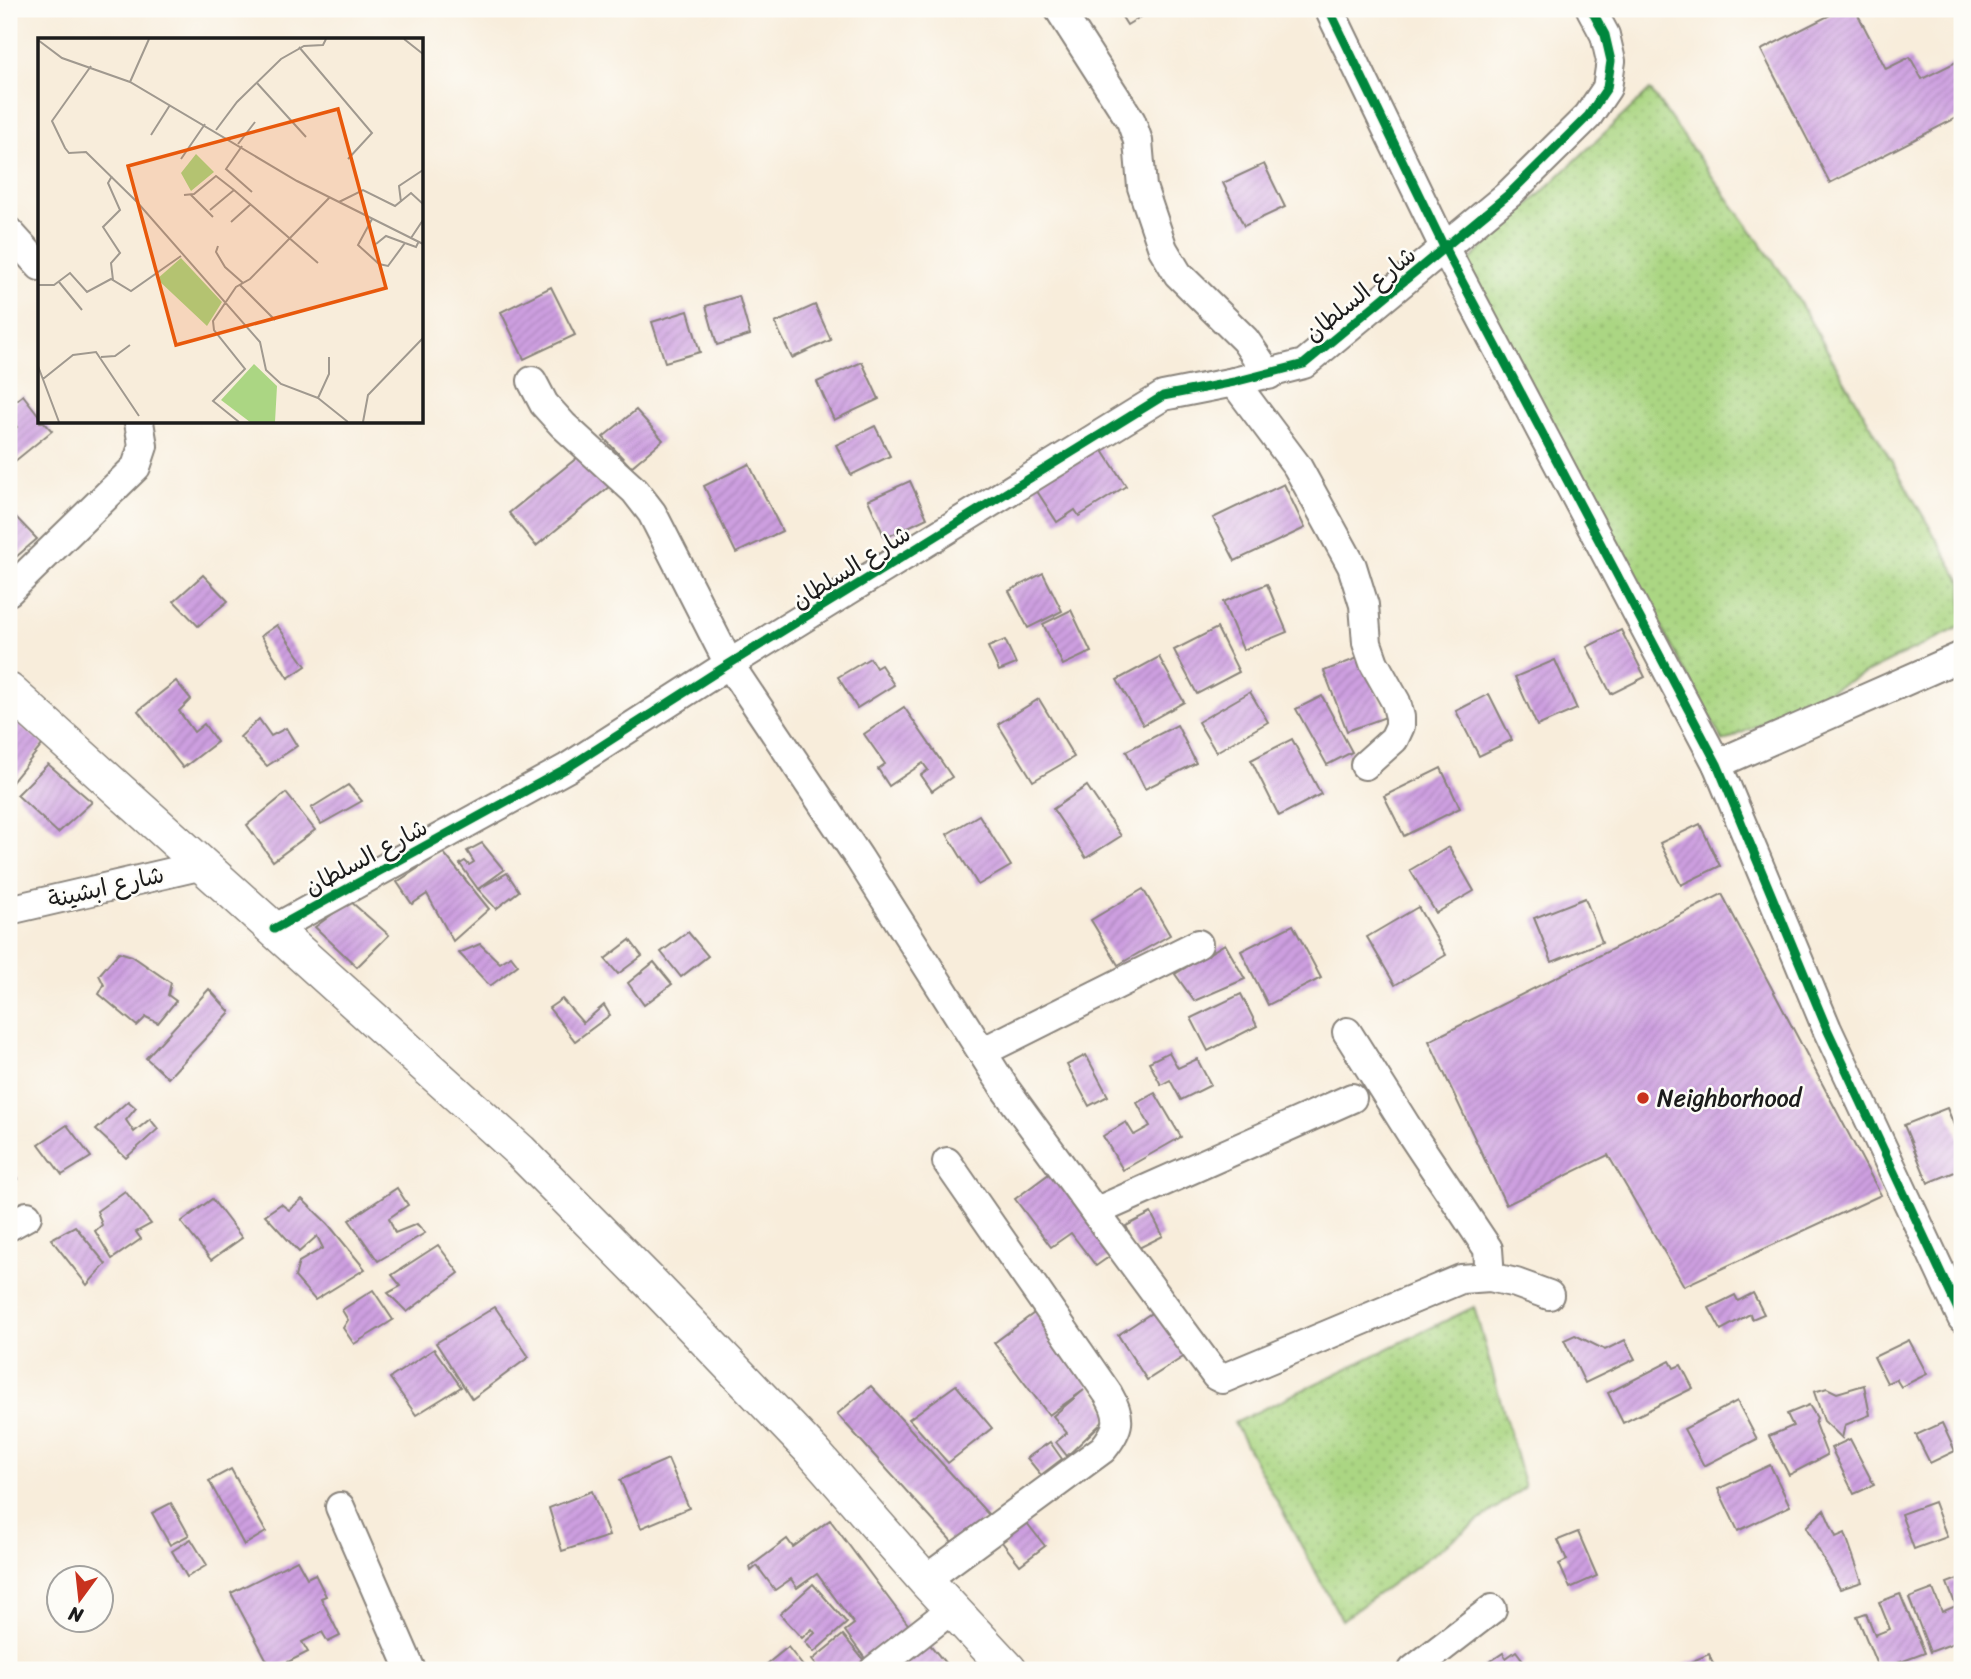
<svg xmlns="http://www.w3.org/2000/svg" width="1971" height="1679" viewBox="0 0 1971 1679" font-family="Sriracha,'Playpen Sans Arabic',sans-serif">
<defs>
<pattern id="grass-dots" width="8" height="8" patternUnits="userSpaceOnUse" patternTransform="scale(1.75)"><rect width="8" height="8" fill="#abd683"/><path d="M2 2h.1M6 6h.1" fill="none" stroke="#93b771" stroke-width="1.8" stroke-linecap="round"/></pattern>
<pattern id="building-hatch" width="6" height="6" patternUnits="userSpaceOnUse" patternTransform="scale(1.75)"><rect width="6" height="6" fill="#cd9fe0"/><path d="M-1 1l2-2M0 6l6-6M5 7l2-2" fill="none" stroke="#af88c0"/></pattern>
</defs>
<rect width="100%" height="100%" fill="#fdfcf7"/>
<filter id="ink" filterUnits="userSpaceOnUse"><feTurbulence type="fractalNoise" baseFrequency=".0143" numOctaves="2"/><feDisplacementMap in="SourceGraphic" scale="14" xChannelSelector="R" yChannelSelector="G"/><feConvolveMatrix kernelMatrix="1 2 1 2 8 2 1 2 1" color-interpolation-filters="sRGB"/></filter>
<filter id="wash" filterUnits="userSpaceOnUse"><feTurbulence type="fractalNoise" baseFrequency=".00686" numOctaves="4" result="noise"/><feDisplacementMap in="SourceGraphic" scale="28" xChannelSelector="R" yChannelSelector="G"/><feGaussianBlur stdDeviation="1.57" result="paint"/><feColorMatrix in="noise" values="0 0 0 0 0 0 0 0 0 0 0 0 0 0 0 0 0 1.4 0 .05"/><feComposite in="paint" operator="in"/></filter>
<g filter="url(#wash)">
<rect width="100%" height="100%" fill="#f8eddb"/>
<g fill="url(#grass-dots)" stroke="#647950" stroke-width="2">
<path d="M1650,90L1786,279L1962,583V626L1723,742L1466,264Z"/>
<path d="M1474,1307L1525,1487L1342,1620L1234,1423Z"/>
</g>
<g id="blocks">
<g fill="url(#building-hatch)">
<path d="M1117,9H1153L1127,25Z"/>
<path d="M1842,9H1855L1886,69L1910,57L1922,79L1962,59V115L1830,183L1761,50Z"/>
<path d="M1264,164L1285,207L1244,226L1223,183Z"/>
<path d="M551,287L575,335L524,359L501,312Z"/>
<path d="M739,296L750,335L717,345L706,306Z"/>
<path d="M815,305L831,340L792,358L775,323Z"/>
<path d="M688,311L700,352L665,362L652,322Z"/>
<path d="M862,362L879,399L834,420L817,382Z"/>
<path d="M23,395L40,417V422H44L52,431L9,466V435L17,427L9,418V406Z"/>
<path d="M636,410L663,440L631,467L603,437Z"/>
<path d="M875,426L890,456L851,475L836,445Z"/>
<path d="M1098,443L1126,486L1079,516L1075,510L1057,522L1033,485Z"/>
<path d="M583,453L610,486L536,546L509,513Z"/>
<path d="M749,464L782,531L736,553L704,486Z"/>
<path d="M910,481L927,518L885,538L868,500Z"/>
<path d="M1284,484L1305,528L1235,561L1213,518Z"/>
<path d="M10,511L37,539L9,563V512Z"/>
<path d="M1043,573L1062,611L1028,628L1009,591Z"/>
<path d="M203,575L228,601L198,626L174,601Z"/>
<path d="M1267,584L1287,632L1243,650L1223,602Z"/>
<path d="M1071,610L1091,652L1063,665L1043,624Z"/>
<path d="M277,625L306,666L288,678L261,636Z"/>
<path d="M1217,628L1239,672L1197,694L1174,650Z"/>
<path d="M1621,630L1645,677L1611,694L1587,647Z"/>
<path d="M1005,640L1016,664L999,671L988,647Z"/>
<path d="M1363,656L1386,717L1347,731L1324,671Z"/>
<path d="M1159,657L1184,702L1143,725L1117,680Z"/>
<path d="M870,658L876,668L881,665L894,685L857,708L838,677Z"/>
<path d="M1555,660L1577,709L1537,726L1515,677Z"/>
<path d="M176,681L191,699L179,711L194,732L204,724L217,742L183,768L138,711Z"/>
<path d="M1250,692L1268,722L1216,752L1198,722Z"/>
<path d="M1489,694L1512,740L1479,756L1456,711Z"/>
<path d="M1322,696L1352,752L1327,765L1296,709Z"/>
<path d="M1039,699L1074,757L1033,781L998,724Z"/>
<path d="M904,707L952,777L932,791L921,775L928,770L923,763L889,786L878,769L885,764L864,734Z"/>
<path d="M9,715L43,744L9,786Z"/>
<path d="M259,719L271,736L286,728L297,746L267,766L240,737Z"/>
<path d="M1177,725L1196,763L1145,789L1126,751Z"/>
<path d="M1292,739L1321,794L1279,816L1251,760Z"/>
<path d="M48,764L92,802L58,833L17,795Z"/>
<path d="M1441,768L1460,808L1404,836L1384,796Z"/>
<path d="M348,785L362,801L321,824L311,808Z"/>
<path d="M1087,786L1121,836L1086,858L1053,809Z"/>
<path d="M286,793L315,830L273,861L247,825Z"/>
<path d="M979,815L1011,866L978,885L947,834Z"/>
<path d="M1700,824L1720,866L1681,885L1660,843Z"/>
<path d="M482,843L504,870L478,889L460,864L465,861L469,865L474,862L467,851Z"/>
<path d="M1449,847L1474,891L1436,913L1410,870Z"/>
<path d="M443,852L489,909L453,941L427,894L412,904L397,882Z"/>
<path d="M507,873L519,891L496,909L478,889Z"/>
<path d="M1143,889L1170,935L1118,965L1091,920Z"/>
<path d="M1722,894L1881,1195L1684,1286L1608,1155L1506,1205L1429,1041Z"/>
<path d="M1585,898L1602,942L1552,962L1534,918Z"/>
<path d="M350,901L389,935L357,967L315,927Z"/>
<path d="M1418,907L1446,955L1395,985L1367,937Z"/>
<path d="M1293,925L1321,978L1268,1005L1241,951Z"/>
<path d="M688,932L708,956L681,977L661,952Z"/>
<path d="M630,940L642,956L618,974L605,959Z"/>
<path d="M480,944L500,963L511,956L518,965L490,986L459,953Z"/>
<path d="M1225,944L1245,979L1194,1001L1175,974Z"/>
<path d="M119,952L132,956L171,983L168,995L176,1001L158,1023L146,1017L137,1026L99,994L104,985L99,975Z"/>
<path d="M654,962L672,984L644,1005L628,983Z"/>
<path d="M209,989L230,1012L168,1078L146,1058Z"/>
<path d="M1241,994L1257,1026L1208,1051L1191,1018Z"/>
<path d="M562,999L583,1023L604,1005L610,1015L575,1041L549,1008Z"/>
<path d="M1169,1052L1178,1068L1197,1059L1211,1085L1181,1100L1170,1080L1161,1085L1149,1062Z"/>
<path d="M1086,1055L1108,1096L1089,1106L1067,1065Z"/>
<path d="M1155,1093L1181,1137L1123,1170L1103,1136L1126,1122L1134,1135L1150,1126L1137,1103Z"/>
<path d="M128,1101L136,1108L126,1120L134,1132L150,1119L158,1129L126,1158L96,1130Z"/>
<path d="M1947,1108L1962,1144V1169L1928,1183L1904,1125Z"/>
<path d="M67,1125L91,1157L62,1175L39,1144Z"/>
<path d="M9,1166L18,1179L9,1184Z"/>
<path d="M1053,1171L1113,1254L1096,1266L1071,1233L1051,1247L1015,1199Z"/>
<path d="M397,1188L408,1205L389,1218L395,1233L417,1224L425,1233L378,1261L349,1220Z"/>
<path d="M125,1191L151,1224L136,1232L141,1239L112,1259L95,1231L102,1225L97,1211Z"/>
<path d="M212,1199L242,1238L211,1260L181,1222Z"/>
<path d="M302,1199L328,1224L365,1269L315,1300L295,1277L299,1262L323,1248L317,1236L299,1252L265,1215L281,1204L289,1210Z"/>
<path d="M1151,1213L1163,1236L1137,1249L1126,1226Z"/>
<path d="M75,1226L106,1264L87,1285L51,1239Z"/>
<path d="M438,1245L459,1273L407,1312L388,1293L401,1286L392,1275Z"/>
<path d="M373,1290L393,1320L354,1344L343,1328L348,1320L342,1310Z"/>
<path d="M1753,1293L1764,1314L1752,1319L1750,1314L1721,1330L1709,1308L1735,1295L1738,1301Z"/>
<path d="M495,1307L529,1357L472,1399L436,1343Z"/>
<path d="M1159,1308L1188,1354L1147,1380L1118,1335Z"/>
<path d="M1037,1311L1110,1415L1067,1456L1056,1442L1067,1433L1053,1416L1084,1390L1049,1415L994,1343Z"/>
<path d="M1575,1335L1605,1350L1625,1340L1635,1359L1585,1383L1564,1340Z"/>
<path d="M1909,1340L1927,1374L1901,1387L1896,1379L1887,1383L1874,1357Z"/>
<path d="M434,1349L461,1387L416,1415L390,1378Z"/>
<path d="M1670,1361L1674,1368L1681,1365L1693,1388L1623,1423L1608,1393Z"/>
<path d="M956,1385L992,1428L948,1463L909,1419Z"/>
<path d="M1864,1385L1870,1415L1845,1425L1842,1438L1824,1421L1814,1392L1827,1388L1837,1393Z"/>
<path d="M871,1386L989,1515L955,1545L837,1414Z"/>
<path d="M1737,1401L1757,1439L1704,1466L1684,1429Z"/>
<path d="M1809,1405L1817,1418L1815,1424L1827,1455L1789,1475L1769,1436L1793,1426L1787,1414Z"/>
<path d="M1942,1423L1955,1451L1930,1463L1916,1435Z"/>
<path d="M1850,1439L1874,1485L1854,1494L1831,1448Z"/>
<path d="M1050,1442L1062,1459L1041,1475L1027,1458Z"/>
<path d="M668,1459L689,1508L641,1528L620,1480Z"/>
<path d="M1770,1465L1790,1506L1738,1531L1718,1489Z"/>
<path d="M231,1469L266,1532L244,1545L209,1481Z"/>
<path d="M592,1491L609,1536L562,1551L549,1508Z"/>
<path d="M1934,1502L1947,1537L1914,1549L1901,1514Z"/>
<path d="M171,1503L189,1535L170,1545L152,1513Z"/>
<path d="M1824,1510L1836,1537L1845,1533L1862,1582L1840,1589L1806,1527Z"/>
<path d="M1023,1518L1045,1546L1020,1565L998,1537Z"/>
<path d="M830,1520L913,1631L869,1664L845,1631L854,1624L817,1574L797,1588L791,1579L775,1590L757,1566L751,1571L750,1567L787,1539L793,1547Z"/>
<path d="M1578,1532L1597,1576L1570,1588L1559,1564L1567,1560L1558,1540Z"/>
<path d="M191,1539L207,1565L187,1577L172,1551Z"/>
<path d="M297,1560L307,1578L315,1574L326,1596L321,1598L340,1636L328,1642L322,1632L302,1642L308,1652L272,1670L231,1593Z"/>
<path d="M1960,1578L1962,1584V1640L1930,1652L1909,1598L1933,1589L1942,1612L1956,1606L1947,1583Z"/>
<path d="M813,1584L847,1623L814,1652L805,1642L815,1633L812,1629L802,1638L780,1614Z"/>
<path d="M1900,1594L1925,1653L1879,1670L1857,1616L1866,1613L1875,1635L1890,1629L1879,1602Z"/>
<path d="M843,1635L867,1664L859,1670H820L812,1660Z"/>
<path d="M927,1641L951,1670H891Z"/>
<path d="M788,1647L806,1670H764L762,1668Z"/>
<path d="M1516,1651L1525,1663L1520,1666L1523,1670H1484L1482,1667L1503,1653L1506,1658Z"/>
<path d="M1709,1654L1716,1670H1672Z"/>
</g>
</g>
</g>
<g filter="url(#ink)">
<use href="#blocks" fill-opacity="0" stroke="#8a847c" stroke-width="2"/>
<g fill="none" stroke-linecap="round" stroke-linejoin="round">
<defs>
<g id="minor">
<path d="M1059,9L1131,121L1138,141L1142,187L1163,249L1178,274L1245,340L1269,375"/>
<path d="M1329,9L1445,249L1717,764L1827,1029L1962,1318"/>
<path d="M9,232L40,266"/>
<path d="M532,381L544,404L563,425L635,491L652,513L729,664L859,858L1006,1090L1095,1212L1352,1098"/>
<path d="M1234,382L1297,466L1352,566L1364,605L1367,643L1374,663L1396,702L1400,717V726L1394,739L1365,765"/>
<path d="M9,591L136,467L143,446L139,422"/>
<path d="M1717,764L1962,656"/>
<path d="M9,910L203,865"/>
<path d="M274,929L567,768L729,664L1163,396L1234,382L1304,364L1509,194L1588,116L1607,88L1611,61L1605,35L1591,9"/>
<path d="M1347,1032L1410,1132L1488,1249L1490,1277"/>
<path d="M982,1052L1198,944"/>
<path d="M1095,1212L1216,1376L1222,1379L1461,1279L1490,1277L1516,1283L1549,1295"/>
<path d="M9,1226L27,1216"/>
<path d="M340,1507L411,1670"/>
<path d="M925,1580L1103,1449C1120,1428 1122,1418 1108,1394L947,1162"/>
<path d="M874,1670L952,1609"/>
<path d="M1413,1670L1492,1609"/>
</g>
<path id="tertiary" d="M9,691L520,1151L651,1283L813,1452L925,1580L1009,1670"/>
</defs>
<use href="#minor" stroke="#8a847c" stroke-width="32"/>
<use href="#tertiary" stroke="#8a847c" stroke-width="38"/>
<use href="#minor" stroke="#fff" stroke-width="28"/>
<use href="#tertiary" stroke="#fff" stroke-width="35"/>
<defs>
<g id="cycleway">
<path d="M1329,9L1445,249L1717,764L1827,1029L1962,1318"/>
<path d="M274,929L567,768L729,664L1163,396L1234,382L1304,364L1509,194L1588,116L1607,88L1611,61L1605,35L1591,9"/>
</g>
</defs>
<use href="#cycleway" stroke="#fdfcf7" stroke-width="13"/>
<use href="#cycleway" stroke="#00873e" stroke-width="9"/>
</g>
</g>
<circle fill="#c8321e" stroke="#fdfcf7" stroke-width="2.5" cx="1643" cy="1098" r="7"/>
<g text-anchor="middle" stroke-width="5" stroke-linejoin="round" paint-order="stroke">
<g font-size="24" fill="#1c1c1c" stroke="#fdfcf7">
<text transform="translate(1360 294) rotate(-39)" y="8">شارع السلطان</text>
<text transform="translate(851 567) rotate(-32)" y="8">شارع السلطان</text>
<text transform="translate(366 857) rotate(-28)" y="8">شارع السلطان</text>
<text transform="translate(106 887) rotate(-13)" y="8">شارع ابشينة</text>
</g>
<g font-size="24" fill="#1c1c1c" stroke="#fdfcf7" text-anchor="start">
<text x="1657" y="1106">Neighborhood</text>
</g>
</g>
<g transform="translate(38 38)">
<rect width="385" height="385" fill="#f8eddb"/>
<path d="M158,116L176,134L153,153L143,135ZM143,220L184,264L169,288L119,241ZM216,326L239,348L237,384H212L183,362Z" fill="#abd683"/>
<path fill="none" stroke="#a0998f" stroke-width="2" d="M366,1L385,16M0,2L24,20L92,44L259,143L385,206M261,9L334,95L310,121M53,28L14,83L27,110L31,115L48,114L99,164L222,304L228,332L243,346L280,360M92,44L111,1M219,45L268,99M178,92L199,64L243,21L266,8L285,7L288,1M113,97L132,67M200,106L217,84M204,108L188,131L214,154M143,121L167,86M74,138L70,145L82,172L65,189L82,215L73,225L75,242M146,157L156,156L178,138L196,152M153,157L175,179M301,164L325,152L357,168L373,155L385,166M363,164L361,148L385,132M172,172L196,152L280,225M334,181L320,207L341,226L350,228L367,205L378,209L381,203M193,184L213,166M373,200L385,182M338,206L348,198L367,205M180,208L178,214L187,229L205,245M21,244L44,272M0,247H16L32,235L49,254L73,241L93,253L143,218M202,247L237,282M63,319L77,318L92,307M291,319V336L280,360L310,384M0,328L21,384M5,341L35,317L58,314L101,378M201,384L175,363L207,331L176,292L175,283L198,249L212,241L292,159M325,384L330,357L385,300"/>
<path fill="#e8590c" fill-opacity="0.15" stroke="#e8590c" stroke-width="3.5" d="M300,71L348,250L138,307L90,128Z"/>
<rect width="385" height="385" fill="none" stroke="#1c1c1c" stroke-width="3.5"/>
</g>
<rect width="1971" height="1679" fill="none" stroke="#fdfcf7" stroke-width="35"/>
<g transform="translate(80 1599) rotate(195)"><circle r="33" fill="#fdfcf7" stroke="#a3a29f" stroke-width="2"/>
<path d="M0-5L12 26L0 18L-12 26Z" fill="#c8321e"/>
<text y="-10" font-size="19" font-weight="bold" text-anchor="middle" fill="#1c1c1c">N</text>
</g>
</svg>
